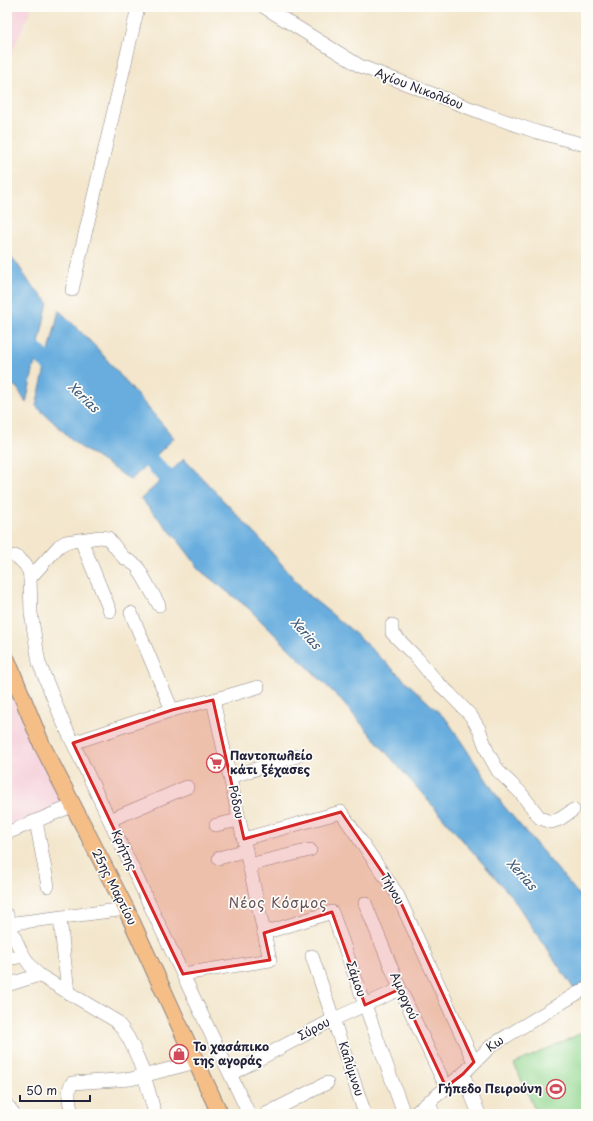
<svg xmlns="http://www.w3.org/2000/svg" width="593" height="1121" viewBox="0 0 593 1121" font-family="'Playpen Sans',sans-serif">
<rect width="100%" height="100%" fill="#fdfcf7"/>
<filter id="ink" filterUnits="userSpaceOnUse"><feTurbulence type="fractalNoise" baseFrequency=".025" numOctaves="2"/><feDisplacementMap in="SourceGraphic" scale="8" xChannelSelector="R" yChannelSelector="G"/><feConvolveMatrix kernelMatrix="1 2 1 2 8 2 1 2 1" color-interpolation-filters="sRGB"/></filter>
<filter id="wash" filterUnits="userSpaceOnUse"><feTurbulence type="fractalNoise" baseFrequency=".012" numOctaves="4" result="noise"/><feDisplacementMap in="SourceGraphic" scale="16" xChannelSelector="R" yChannelSelector="G"/><feGaussianBlur stdDeviation="0.9" result="paint"/><feColorMatrix in="noise" values="0 0 0 0 0 0 0 0 0 0 0 0 0 0 0 0 0 1.4 0 .05"/><feComposite in="paint" operator="in"/></filter>
<g filter="url(#wash)">
<rect width="100%" height="100%" fill="#f3e6cc"/>
<g fill="#f5cfda">
<path d="M7,7H32L7,64Z"/>
<path d="M7,683L34,747L64,807L7,829Z"/>
</g>
<path fill="#91d790" stroke="#5a7c66" d="M586,1031V1114H537L514,1064Z"/>
<g fill="#68adde" stroke="#45688c">
<path d="M7,253L18,265L29,282L48,302L26,403L18,389L7,380Z"/>
<path d="M59,310L96,347L174,438L131,480L79,446L36,406Z"/>
<path d="M184,459L261,540L307,594L349,628L447,720L503,805L586,903V982L574,989L512,897L338,697L247,607L202,572L177,539L141,499Z"/>
</g>
<g fill="none" stroke-linecap="round" stroke-linejoin="round">
<g stroke="#68adde" stroke-width="17">
<path d="M7,323L63,377"/>
<path d="M134,445L166,476L182,493"/>
</g>
</g>
</g>
<g filter="url(#ink)">
<g fill="none" stroke-linecap="round" stroke-linejoin="round">
<defs>
<g id="minor">
<path d="M264,7L360,66L485,114L537,132L586,145"/>
<path d="M72,290L138,7"/>
<path d="M81,540L110,611"/>
<path d="M15,556C23,561 30,568 30,578"/>
<path d="M159,605L137,566L123,557L108,538L100,537L66,542L59,546L30,578L31,613L39,663L63,722L249,1114"/>
<path d="M131,613L172,710"/>
<path d="M392,625V633L417,658L437,682L449,693L471,716L479,729L488,753L498,771L520,792L540,818L551,822L560,819L573,810"/>
<path d="M73,743L172,710L213,700L258,687"/>
<path d="M230,777L297,756"/>
<path d="M110,820L187,787"/>
<path d="M36,821L48,886"/>
<path d="M216,825L239,820"/>
<path d="M7,833L72,806"/>
<path d="M244,839L341,812L397,894L474,1062"/>
<path d="M219,858L246,850"/>
<path d="M249,865L310,850"/>
<path d="M365,903L400,989L446,1087"/>
<path d="M7,915C13,937 22,959 39,975L116,1021C137,1043 147,1085 155,1114"/>
<path d="M60,918L68,993"/>
<path d="M7,924L126,909"/>
<path d="M264,933L332,912L404,1114"/>
<path d="M312,956L365,1114"/>
<path d="M7,959L23,956"/>
<path d="M183,974L270,960L213,700"/>
<path d="M7,985L39,975"/>
<path d="M231,1074L334,1019L400,989"/>
<path d="M463,1074L479,1114"/>
<path d="M429,1101L433,1114"/>
<path d="M7,1105L14,1114"/>
<path d="M72,1114C70,1105 66,1091 72,1083L131,1079L196,1062"/>
<path d="M266,1114L327,1083"/>
<path d="M414,1114L463,1074L492,1045L586,988"/>
</g>
<path id="major" d="M7,660L42,745L126,909L220,1114"/>
</defs>
<use href="#minor" stroke="#8a8484" stroke-width="14"/>
<use href="#major" stroke="#8a8484" stroke-width="18"/>
<use href="#minor" stroke="#fff" stroke-width="13"/>
<use href="#major" stroke="#f6be87" stroke-width="16"/>
</g>
</g>
<path fill="#d62828" fill-opacity="0.2" stroke="#d62828" stroke-width="3" stroke-linejoin="round" d="M213,700L244,839L341,812L397,894L474,1062L463,1074L446,1087L400,989L365,1005L332,912L264,933L270,960L183,974L73,743L172,710Z"/>
<defs>
<symbol id="supermarket-ring" viewBox="-11 -11 22 22"><circle r="9.5" fill="#fdfcf7" stroke="#d1495b" stroke-width="1.5"/><path d="M-6-5.5h2.5l.6 2H6L4.5 2H-2.5L-4.4-4H-6ZM-1.5 3.2a1.3 1.3 0 1 0 .1 0ZM3 3.2a1.3 1.3 0 1 0 .1 0Z" fill="#d1495b"/></symbol>
<symbol id="shop-ring" viewBox="-11 -11 22 22"><circle r="9.5" fill="#fdfcf7" stroke="#d1495b" stroke-width="1.5"/><path d="M-5-2.5h2.3a2.7 3.5 0 0 1 5.4 0H5L5.5 6h-11ZM-1.5-2.5h3a1.5 2.3 0 0 0-3 0Z" fill="#d1495b"/></symbol>
<symbol id="stadium-ring" viewBox="-11 -11 22 22"><circle r="9.5" fill="#fdfcf7" stroke="#d1495b" stroke-width="1.5"/><path d="M0-5a6.5 5 0 1 0 0 10a6.5 5 0 1 0 0-10ZM-3.5-1.8h7v3.6h-7Z" fill="#d1495b"/></symbol>
</defs>
<g fill-rule="evenodd">
<use href="#supermarket-ring" x="205" y="752" width="22" height="22"/>
<use href="#shop-ring" x="168" y="1043" width="22" height="22"/>
<use href="#stadium-ring" x="545" y="1078" width="22" height="22"/>
</g>
<g text-anchor="middle" stroke-width="3.5" stroke-linejoin="round" paint-order="stroke">
<g font-size="12" fill="#22223b" stroke="#fdfcf7">
<text transform="translate(419 89) rotate(21)" y="4">Αγίου Νικολάου</text>
<text transform="translate(236 802) rotate(78)" y="4">Ρόδου</text>
<text transform="translate(124 850) rotate(65)" y="4">Κρήτης</text>
<text transform="translate(114 887) rotate(63)" y="4">25ης Μαρτίου</text>
<text transform="translate(392 889) rotate(59)" y="4">Τήνου</text>
<text transform="translate(356 979) rotate(71)" y="4">Σάμου</text>
<text transform="translate(404 996) rotate(66)" y="4">Αμοργού</text>
<text transform="translate(314 1029) rotate(-28)" y="4">Σύρου</text>
<text transform="translate(495 1044) rotate(-36)" y="4">Κω</text>
<text transform="translate(351 1069) rotate(72)" y="4">Καλύμνου</text>
</g>
<g font-size="12" font-weight="bold" fill="#22223b" stroke="#fdfcf7" text-anchor="start">
<text x="230" y="760">Παντοπωλείο<tspan x="230" dy="14">κάτι ξέχασες</tspan></text>
<text x="193" y="1051">Το χασάπικο<tspan x="193" dy="14">της αγοράς</tspan></text>
<text x="542" y="1093" text-anchor="end">Γήπεδο Πειρούνη</text>
</g>
<g font-size="13" font-style="italic" fill="#3e5a7c" stroke="#fdfcf7">
<text transform="translate(84 397) rotate(44)" y="5">Xerias</text>
<text transform="translate(306 633) rotate(48)" y="5">Xerias</text>
<text transform="translate(522 874) rotate(48)" y="5">Xerias</text>
</g>
<g font-size="14" letter-spacing="1" fill="#644f5a" stroke="#fdfcf7">
<text x="278" y="908">Νέος Κόσμος</text>
</g>
</g>
<rect width="593" height="1121" fill="none" stroke="#fdfcf7" stroke-width="24"/>
<path d="M20 1095v6h70v-6" fill="none" stroke="#22223b" stroke-width="2"/>
<text x="26" y="1095" font-size="12" fill="#22223b" stroke="#fdfcf7" stroke-width="3" paint-order="stroke">50 m</text>
</svg>
